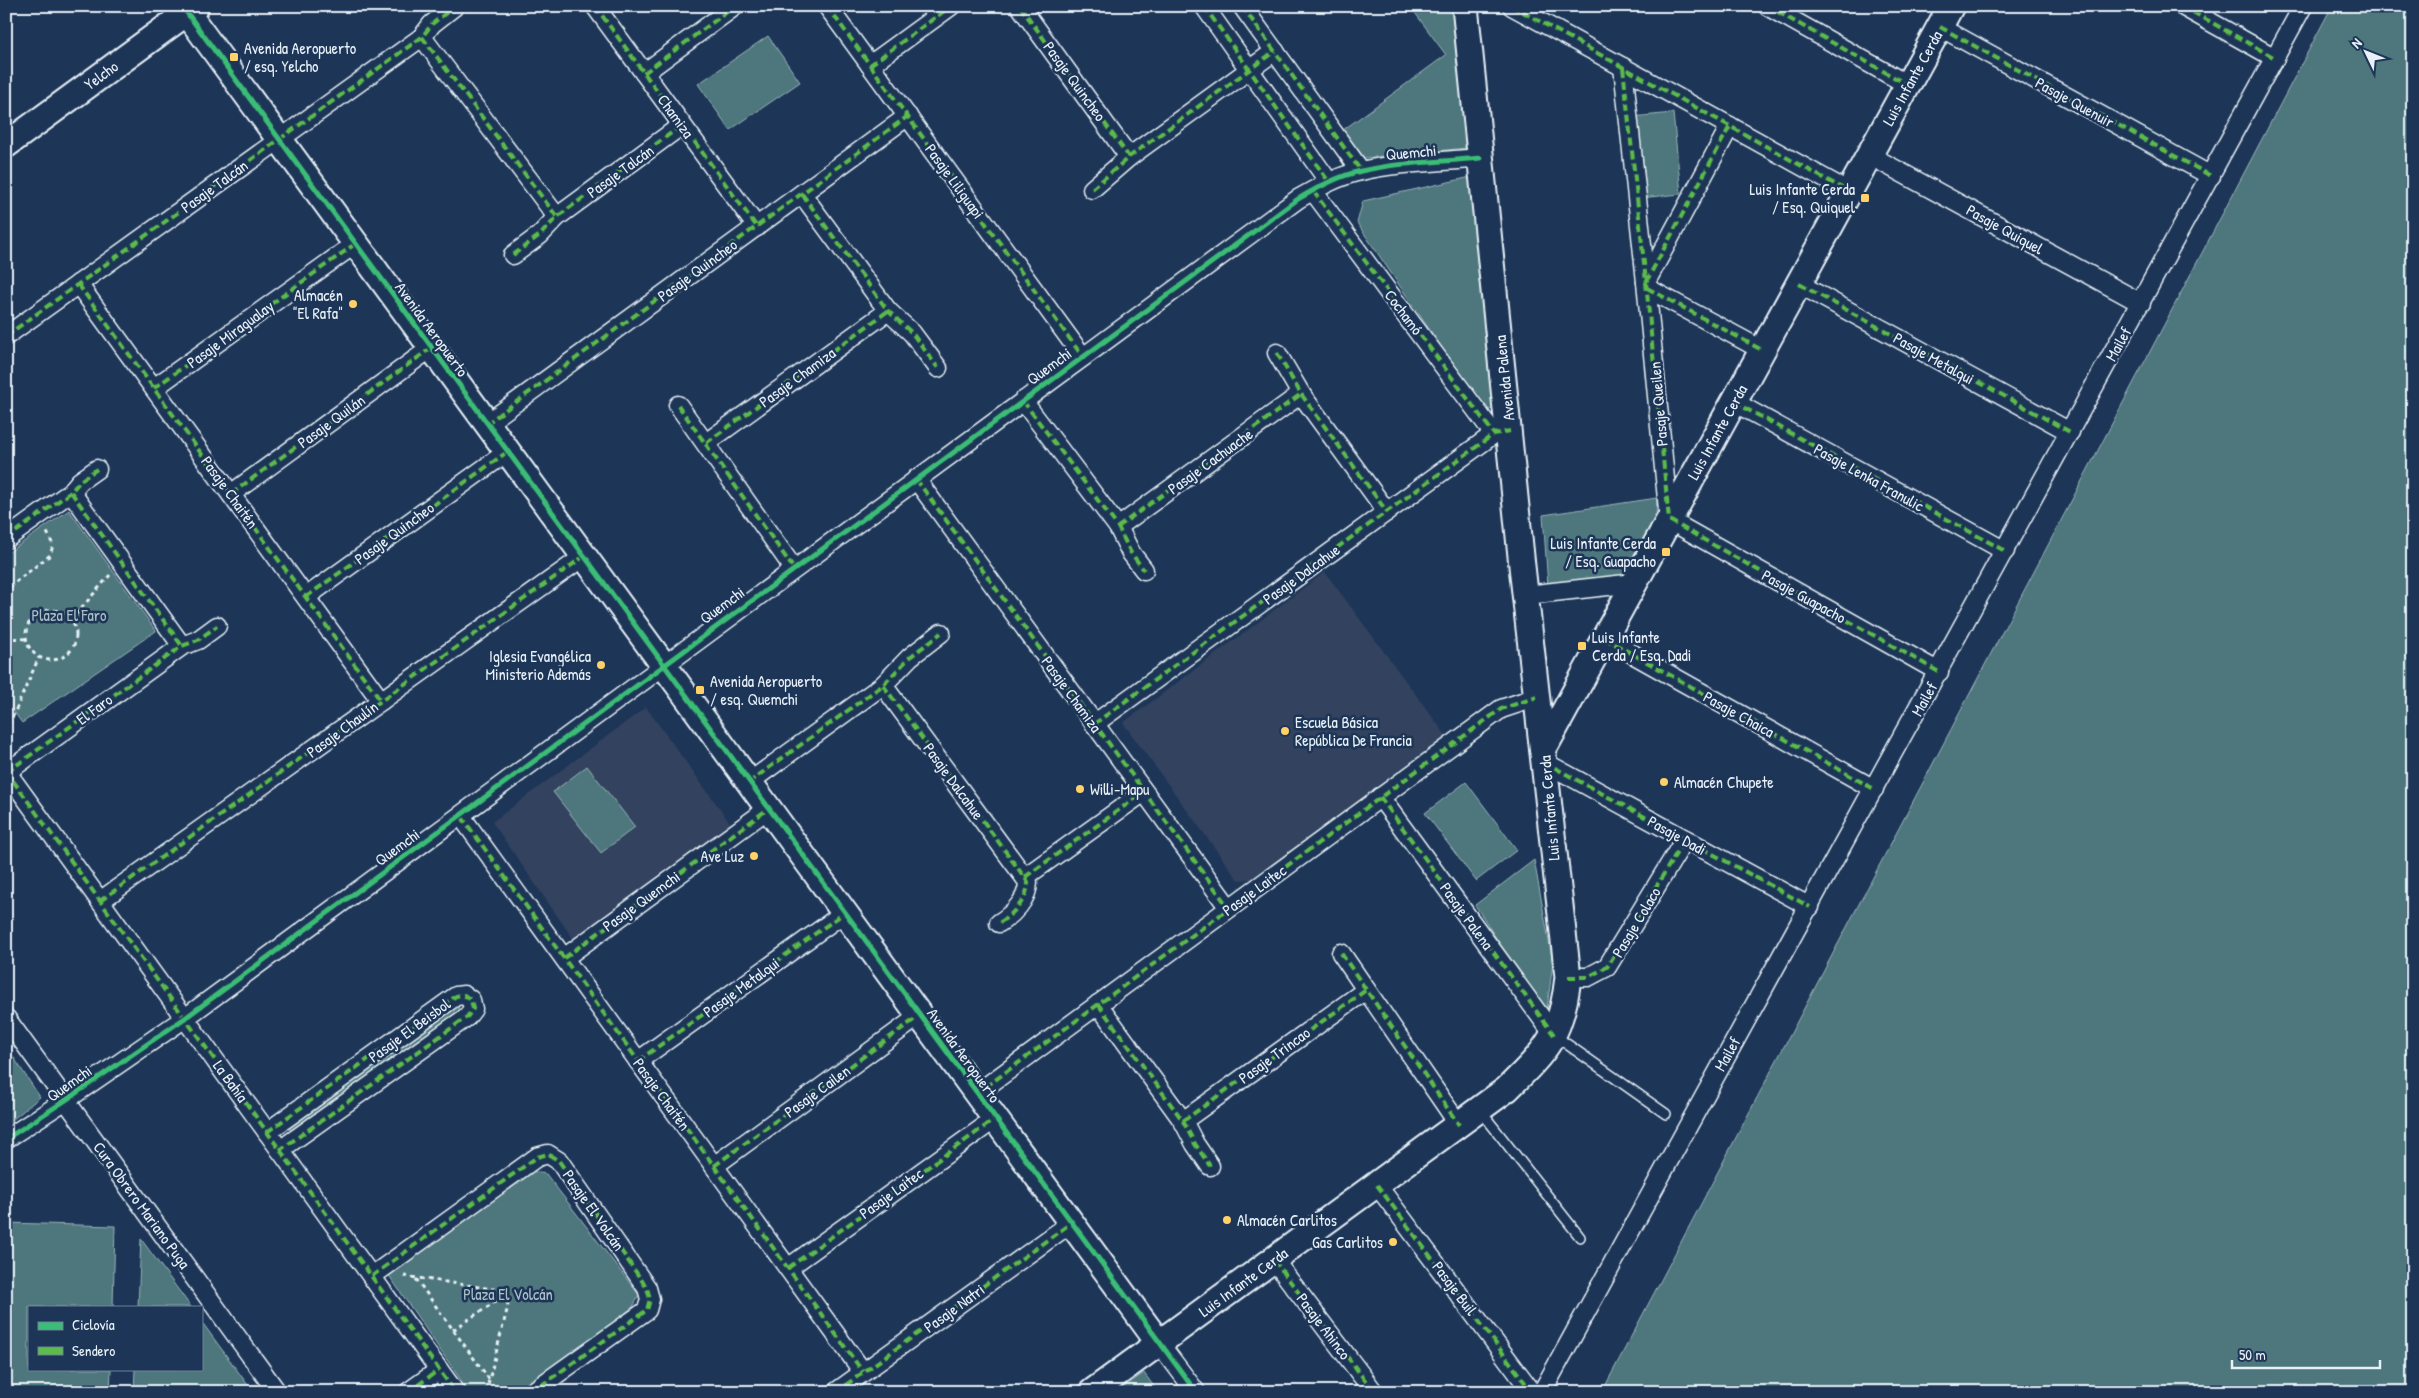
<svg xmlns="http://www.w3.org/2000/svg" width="2419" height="1398" viewBox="0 0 2419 1398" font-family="'Patrick Hand',sans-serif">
<rect width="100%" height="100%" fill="#1d3557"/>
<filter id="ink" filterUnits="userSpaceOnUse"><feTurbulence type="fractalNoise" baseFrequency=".02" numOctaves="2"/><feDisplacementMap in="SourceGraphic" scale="10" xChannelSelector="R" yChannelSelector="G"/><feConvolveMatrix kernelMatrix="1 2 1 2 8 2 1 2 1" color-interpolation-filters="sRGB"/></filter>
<g filter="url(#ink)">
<g fill="#32425e">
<path d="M1325,572L1448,738L1253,879L1238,880L1123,723Z"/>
<path d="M646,707L731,824L574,940L492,822Z"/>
</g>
<g fill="#4d777c" stroke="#9ab4ba">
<path d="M1410,6H1454L1467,148L1364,158L1343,130L1446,55Z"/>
<path d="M2332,6H2413V1392H1602Z"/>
<path d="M768,36L800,82L730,130L698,84Z"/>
<path d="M1673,113L1681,194L1640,198L1632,117Z"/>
<path d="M1471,177L1493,409L1485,411L1357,223L1363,201Z"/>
<path d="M1657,498L1656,518L1626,578L1548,586L1543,515Z"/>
<path d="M69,510L156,631L22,723L6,701V554Z"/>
<path d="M587,766L635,827L601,853L553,792Z"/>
<path d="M1466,782L1517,850L1476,881L1425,813Z"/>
<path d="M1534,860L1553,963L1546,1016L1475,905Z"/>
<path d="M455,1002L462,1013L294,1135L286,1124Z"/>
<path d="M6,1046L40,1097L6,1125Z"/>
<path d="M531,1171L546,1174L639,1295L633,1307L525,1392H469L388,1274Z"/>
<path d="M6,1223L115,1226L113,1307H29V1369H111L110,1392H6Z"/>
<path d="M141,1239L191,1307H138Z"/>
<path d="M201,1321L253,1392H134L135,1369H201Z"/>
<path d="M1144,1373L1158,1392H1117Z"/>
</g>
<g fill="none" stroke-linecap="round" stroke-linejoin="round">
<defs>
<g id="lane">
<path d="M1554,1035L1666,1114"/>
<path d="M1480,1110L1580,1237"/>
</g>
<g id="street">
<path d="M595,6L757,227"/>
<path d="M827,6L1083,357"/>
<path d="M1020,6L1129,157"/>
<path d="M1204,6L1329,182"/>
<path d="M1242,6L1361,171"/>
<path d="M1512,6L1849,192"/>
<path d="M1767,6L1908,85"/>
<path d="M2182,6L2275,58"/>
<path d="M1940,27L2211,176"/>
<path d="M422,37L557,217"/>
<path d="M870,65L951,6"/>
<path d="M1623,67L1646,282L1669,520L1939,672"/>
<path d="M644,73L735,6"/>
<path d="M1869,155L2141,303"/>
<path d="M1092,189L1129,157L1275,51"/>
<path d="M1313,191L1494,434"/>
<path d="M802,194L888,311L912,333L938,368"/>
<path d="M513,255L540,235L557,217L682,125"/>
<path d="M1646,282L1730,126"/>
<path d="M78,284L381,701"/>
<path d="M1799,284L2070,432"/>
<path d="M1647,288L1762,350"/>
<path d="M6,336L422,37L432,24L455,6"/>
<path d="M1277,353L1301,394L1387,512"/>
<path d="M154,388L355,244"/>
<path d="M1023,401L1118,527L1131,553L1144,570"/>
<path d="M1734,402L2005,551"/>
<path d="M678,405L794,569"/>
<path d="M486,424L908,116"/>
<path d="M706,443L888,311"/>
<path d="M916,479L1229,908"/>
<path d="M71,492L182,646"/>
<path d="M231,494L431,348"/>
<path d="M1118,527L1301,394"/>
<path d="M6,539L71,492L80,481L97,469"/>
<path d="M1526,595L1635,583"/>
<path d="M306,597L507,452"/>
<path d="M1604,638L1874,789"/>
<path d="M883,685L1028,882C1028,900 1012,915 999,923"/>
<path d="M1094,724L1494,434L1510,431"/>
<path d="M1544,762L1810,907"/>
<path d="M6,771L455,1392"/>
<path d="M7,772L182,646L198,640L217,626"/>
<path d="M748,783L883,685L910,657L941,633"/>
<path d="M1380,797L1554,1035"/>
<path d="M461,816L863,1372"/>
<path d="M1025,877L1144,792"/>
<path d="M100,901L583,557"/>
<path d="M1341,953L1459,1125"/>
<path d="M564,958L768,809"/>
<path d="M1568,977H1588L1607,967L1685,839"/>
<path d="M1098,1004L1183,1121L1195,1144L1210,1166"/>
<path d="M6,1018L277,1392"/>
<path d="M638,1061L844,913"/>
<path d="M976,1094L1501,709L1537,697"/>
<path d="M1183,1121L1366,990"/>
<path d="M267,1132L456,996L464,995L471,1000L473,1009L467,1017L280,1150"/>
<path d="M6,1139L66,1100L185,1018L1298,199C1319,187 1338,176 1361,171C1400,162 1441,162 1480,158"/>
<path d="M714,1166L919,1016"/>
<path d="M1377,1185L1532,1392"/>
<path d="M1274,1260L1374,1392"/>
<path d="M788,1268L995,1119"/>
<path d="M372,1276L537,1157L548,1154L559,1161L647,1288L650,1299L647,1310L532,1392"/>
<path d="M1159,1343L1196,1392"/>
<path d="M408,1392L439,1370"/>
<path d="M836,1392L1071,1223"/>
<path d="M1542,1392L2303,6"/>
</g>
<g id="secondary">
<path d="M182,6L1159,1343"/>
<path d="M6,145L196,6"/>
<path d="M1543,750L1951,6"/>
<path d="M1092,1392L1507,1089C1547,1050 1562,1034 1568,977L1522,566L1465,6"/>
</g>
</defs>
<use href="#lane" stroke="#e8f1f8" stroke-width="12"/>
<use href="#street" stroke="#e8f1f8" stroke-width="21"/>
<use href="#secondary" stroke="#e8f1f8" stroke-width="29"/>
<g stroke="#e8f1f8" stroke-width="3" stroke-dasharray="4 4" stroke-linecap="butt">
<path d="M6,595L14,583L49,556L52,549V543L47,532"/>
<circle cx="51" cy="635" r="25"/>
<path d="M71,620L110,575"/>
<path d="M6,638L26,639"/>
<path d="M6,732L39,657"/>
<path d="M404,1276L500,1290C507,1295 509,1302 507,1310L486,1392"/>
<path d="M416,1279L489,1379"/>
<path d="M453,1330L505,1295"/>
</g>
<use href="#lane" stroke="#1d3557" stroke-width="9"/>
<use href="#street" stroke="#1d3557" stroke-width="18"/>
<use href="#secondary" stroke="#1d3557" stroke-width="25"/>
<g stroke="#5cbc4b" stroke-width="4" stroke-dasharray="8 4" stroke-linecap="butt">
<path d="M595,6L757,227"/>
<path d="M827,6L1083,357"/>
<path d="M1020,6L1129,157"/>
<path d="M1204,6L1329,182"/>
<path d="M1242,6L1361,171"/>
<path d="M1512,6L1849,192"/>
<path d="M1767,6L1908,85"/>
<path d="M2182,6L2275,58"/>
<path d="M1940,27L2211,176"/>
<path d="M422,37L557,217"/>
<path d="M870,65L951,6"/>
<path d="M1623,67L1646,282L1669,520L1939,672"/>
<path d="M644,73L735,6"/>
<path d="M6,138L10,142"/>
<path d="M1092,189L1129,157L1275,51"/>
<path d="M1313,191L1494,434"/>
<path d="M802,194L888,311L912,333L938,368"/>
<path d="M513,255L540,235L557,217L682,125"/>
<path d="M1646,282L1730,126"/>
<path d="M78,284L381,701"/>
<path d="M1799,284L2070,432"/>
<path d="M1647,288L1762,350"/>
<path d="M6,336L422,37L432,24L455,6"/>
<path d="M1277,353L1301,394L1387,512"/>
<path d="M154,388L355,244"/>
<path d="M1023,401L1118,527L1131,553L1144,570"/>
<path d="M1734,402L2005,551"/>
<path d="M678,405L794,569"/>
<path d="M486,424L908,116"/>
<path d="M706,443L888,311"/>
<path d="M916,479L1229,908"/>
<path d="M71,492L182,646"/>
<path d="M231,494L431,348"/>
<path d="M1118,527L1301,394"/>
<path d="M6,539L71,492L80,481L97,469"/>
<path d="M306,597L507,452"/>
<path d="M1604,638L1874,789"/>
<path d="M883,685L1028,882C1028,900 1012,915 999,923"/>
<path d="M1094,724L1494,434L1510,431"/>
<path d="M1544,762L1810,907"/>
<path d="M6,771L455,1392"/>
<path d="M7,772L182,646L198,640L217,626"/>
<path d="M748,783L883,685L910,657L941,633"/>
<path d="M1380,797L1554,1035"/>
<path d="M461,816L863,1372"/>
<path d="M1025,877L1144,792"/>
<path d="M100,901L583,557"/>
<path d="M1341,953L1459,1125"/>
<path d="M564,958L768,809"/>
<path d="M1568,977H1588L1607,967L1685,839"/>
<path d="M1098,1004L1183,1121L1195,1144L1210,1166"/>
<path d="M638,1061L844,913"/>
<path d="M976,1094L1501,709L1537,697"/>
<path d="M1183,1121L1366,990"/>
<path d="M267,1132L456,996L464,995L471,1000L473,1009L467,1017L280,1150"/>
<path d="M714,1166L919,1016"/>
<path d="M1377,1185L1532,1392"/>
<path d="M1274,1260L1374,1392"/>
<path d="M788,1268L995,1119"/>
<path d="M372,1276L537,1157L548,1154L559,1161L647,1288L650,1299L647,1310L532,1392"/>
<path d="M408,1392L439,1370"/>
<path d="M836,1392L1071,1223"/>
</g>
<defs>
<g id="cycleway">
<path d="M182,6L1196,1392"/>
<path d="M6,1139L66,1100L185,1018L1298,199C1319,187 1338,176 1361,171C1400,162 1441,162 1480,158"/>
</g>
</defs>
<use href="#cycleway" stroke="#1d3557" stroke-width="8"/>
<use href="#cycleway" stroke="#3abd76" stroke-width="5"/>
</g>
</g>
<g fill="#ffd166" stroke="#1d3557" stroke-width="2">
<rect x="229" y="52" width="10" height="10" rx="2.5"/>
<rect x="1860" y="193" width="10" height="10" rx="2.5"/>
<circle cx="353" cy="304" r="5"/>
<rect x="1661" y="547" width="10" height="10" rx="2.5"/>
<rect x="1577" y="641" width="10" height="10" rx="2.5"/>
<circle cx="601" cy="665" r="5"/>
<rect x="695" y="685" width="10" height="10" rx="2.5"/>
<circle cx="1285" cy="731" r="5"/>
<circle cx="1664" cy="782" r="5"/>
<circle cx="1080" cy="789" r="5"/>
<circle cx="754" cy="856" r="5"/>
<circle cx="1227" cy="1220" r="5"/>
<circle cx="1393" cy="1242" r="5"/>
</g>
<g text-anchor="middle" stroke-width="5" stroke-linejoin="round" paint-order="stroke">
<g font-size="16" fill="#e8f1f8" stroke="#1d3557" text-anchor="start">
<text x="244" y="54">Avenida Aeropuerto<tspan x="244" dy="18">/ esq. Yelcho</tspan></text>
<text x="1855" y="195" text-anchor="end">Luis Infante Cerda<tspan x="1855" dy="18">/ Esq. Quiquel</tspan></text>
<text x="343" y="301" text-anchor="end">Almacén<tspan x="343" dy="18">"El Rafa"</tspan></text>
<text x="1656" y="549" text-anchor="end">Luis Infante Cerda<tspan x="1656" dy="18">/ Esq. Guapacho</tspan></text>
<text x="1592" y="643">Luis Infante<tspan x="1592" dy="18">Cerda / Esq. Dadi</tspan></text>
<text x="591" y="662" text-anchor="end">Iglesia Evangélica<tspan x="591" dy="18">Ministerio Además</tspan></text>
<text x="710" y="687">Avenida Aeropuerto<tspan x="710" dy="18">/ esq. Quemchi</tspan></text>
<text x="1295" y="728">Escuela Básica<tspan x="1295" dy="18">República De Francia</tspan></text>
<text x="1674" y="788">Almacén Chupete</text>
<text x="1090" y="795">Willi-Mapu</text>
<text x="744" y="862" text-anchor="end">Ave Luz</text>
<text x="1237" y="1226">Almacén Carlitos</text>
<text x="1383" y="1248" text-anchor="end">Gas Carlitos</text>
</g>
<g font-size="16" fill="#e8f1f8" stroke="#1d3557">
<text transform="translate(101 75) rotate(-36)" y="6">Yelcho</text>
<text transform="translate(1912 78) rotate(-61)" y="6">Luis Infante Cerda</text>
<text transform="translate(1075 81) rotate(54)" y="6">Pasaje Quincheo</text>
<text transform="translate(2075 102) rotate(29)" y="6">Pasaje Quenuir</text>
<text transform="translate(676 116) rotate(54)" y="6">Chamiza</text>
<text transform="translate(1411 152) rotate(-5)" y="6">Quemchi</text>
<text transform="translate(620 171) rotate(-36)" y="6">Pasaje Talcán</text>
<text transform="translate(955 181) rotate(54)" y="6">Pasaje Liliguapi</text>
<text transform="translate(214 186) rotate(-36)" y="6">Pasaje Talcán</text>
<text transform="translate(2005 229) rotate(29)" y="6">Pasaje Quiquel</text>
<text transform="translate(697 270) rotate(-36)" y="6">Pasaje Quincheo</text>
<text transform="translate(1404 312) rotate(53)" y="6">Cochamó</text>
<text transform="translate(432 329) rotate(54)" y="6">Avenida Aeropuerto</text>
<text transform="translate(230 334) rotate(-36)" y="6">Pasaje Miragualay</text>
<text transform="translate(2118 344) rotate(-61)" y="6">Mailef</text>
<text transform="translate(1934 358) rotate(29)" y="6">Pasaje Metalqui</text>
<text transform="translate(1049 366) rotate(-36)" y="6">Quemchi</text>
<text transform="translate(797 377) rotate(-36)" y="6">Pasaje Chamiza</text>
<text transform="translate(1504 378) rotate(-96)" y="6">Avenida Palena</text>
<text transform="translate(1658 404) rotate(-95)" y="6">Pasaje Queilen</text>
<text transform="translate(331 421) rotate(-36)" y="6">Pasaje Quilán</text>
<text transform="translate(1717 432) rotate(-61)" y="6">Luis Infante Cerda</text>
<text transform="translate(1210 461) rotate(-36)" y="6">Pasaje Cachuache</text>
<text transform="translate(1869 477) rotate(29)" y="6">Pasaje Lenka Franulic</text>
<text transform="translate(230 492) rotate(54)" y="6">Pasaje Chaitén</text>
<text transform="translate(394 533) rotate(-36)" y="6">Pasaje Quincheo</text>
<text transform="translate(1301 574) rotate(-36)" y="6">Pasaje Dalcahue</text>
<text transform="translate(1804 596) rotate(29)" y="6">Pasaje Guapacho</text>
<text transform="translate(722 605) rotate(-36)" y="6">Quemchi</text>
<text transform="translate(1072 694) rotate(54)" y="6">Pasaje Chamiza</text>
<text transform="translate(1924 699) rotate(-61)" y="6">Mailef</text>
<text transform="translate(94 709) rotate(-36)" y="6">El Faro</text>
<text transform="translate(1739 714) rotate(29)" y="6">Pasaje Chaica</text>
<text transform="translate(342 729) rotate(-36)" y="6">Pasaje Chaulín</text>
<text transform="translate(954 781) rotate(54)" y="6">Pasaje Dalcahue</text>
<text transform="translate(1549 808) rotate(-95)" y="6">Luis Infante Cerda</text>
<text transform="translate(1677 835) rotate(29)" y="6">Pasaje Dadi</text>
<text transform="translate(397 847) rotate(-36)" y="6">Quemchi</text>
<text transform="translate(1254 890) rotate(-36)" y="6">Pasaje Laitec</text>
<text transform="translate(641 901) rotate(-36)" y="6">Pasaje Quemchi</text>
<text transform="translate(1467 916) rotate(54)" y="6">Pasaje Palena</text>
<text transform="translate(1636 922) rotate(-59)" y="6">Pasaje Colaco</text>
<text transform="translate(741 987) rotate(-36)" y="6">Pasaje Metalqui</text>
<text transform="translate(409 1030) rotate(-36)" y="6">Pasaje El Beisbol</text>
<text transform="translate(1727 1054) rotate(-61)" y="6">Mailef</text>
<text transform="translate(964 1055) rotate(54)" y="6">Avenida Aeropuerto</text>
<text transform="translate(1274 1055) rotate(-36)" y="6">Pasaje Trincao</text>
<text transform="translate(231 1081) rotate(54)" y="6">La Bahía</text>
<text transform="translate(69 1083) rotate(-35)" y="6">Quemchi</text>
<text transform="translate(817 1091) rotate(-36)" y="6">Pasaje Cailen</text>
<text transform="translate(662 1094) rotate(54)" y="6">Pasaje Chaitén</text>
<text transform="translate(891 1193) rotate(-36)" y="6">Pasaje Laitec</text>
<text transform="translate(142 1205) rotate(54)" y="6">Cura Obrero Mariano Puga</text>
<text transform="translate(594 1210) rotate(55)" y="6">Pasaje El Volcán</text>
<text transform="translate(1243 1282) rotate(-36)" y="6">Luis Infante Cerda</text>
<text transform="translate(1455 1288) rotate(53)" y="6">Pasaje Buil</text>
<text transform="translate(954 1308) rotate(-36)" y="6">Pasaje Natri</text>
<text transform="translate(1324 1326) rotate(53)" y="6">Pasaje Ahinco</text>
</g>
<g font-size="16" fill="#aac0c6" stroke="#1d3557">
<text x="69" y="621">Plaza El Faro</text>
<text x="508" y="1300">Plaza El Volcán</text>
</g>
</g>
<rect width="2419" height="1398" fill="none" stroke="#1d3557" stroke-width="25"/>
<rect x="12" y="12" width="2394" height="1373" fill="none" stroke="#e8f1f8" stroke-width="2" filter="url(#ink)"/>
<rect x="28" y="1306" width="175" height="65" fill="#1d3557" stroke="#6e8097"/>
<rect x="38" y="1322" width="25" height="8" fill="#3abd76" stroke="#6e8097"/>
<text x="72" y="1330" font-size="15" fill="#e8f1f8">Ciclovía</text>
<rect x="38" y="1347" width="25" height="8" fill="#5cbc4b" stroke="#6e8097"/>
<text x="72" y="1356" font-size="15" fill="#e8f1f8">Sendero</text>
<g transform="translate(2366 52) rotate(313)" stroke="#1d3557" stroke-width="4" paint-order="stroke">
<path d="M0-4L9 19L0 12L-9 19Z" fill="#e8f1f8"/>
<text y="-8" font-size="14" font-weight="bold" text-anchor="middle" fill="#e8f1f8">N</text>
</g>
<path d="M2232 1360v8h148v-8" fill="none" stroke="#e8f1f8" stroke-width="2.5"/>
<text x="2239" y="1360" font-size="15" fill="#e8f1f8" stroke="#1d3557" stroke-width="4" paint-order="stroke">50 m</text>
</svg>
